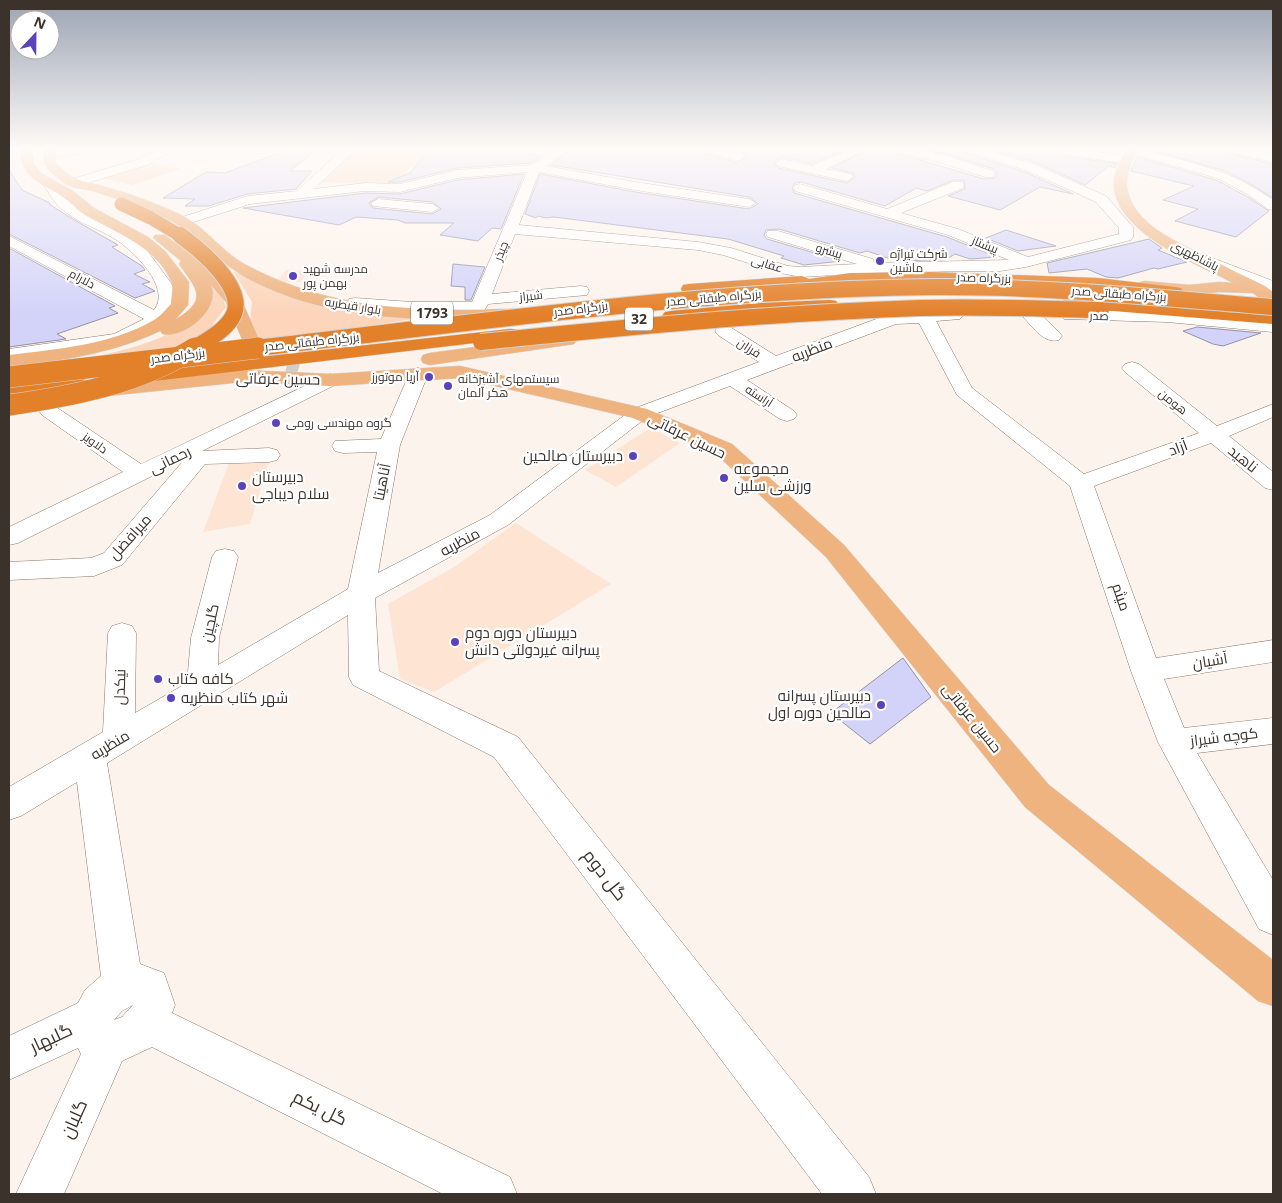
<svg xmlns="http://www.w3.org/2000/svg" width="1282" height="1203" viewBox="0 0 1282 1203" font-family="'Open Sans',Cairo,sans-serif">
<rect width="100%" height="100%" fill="#fdf3ed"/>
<g fill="#fde4d3">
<path d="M286,270L309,271L300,282H277Z"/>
<path d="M650,428L680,443L616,487L585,470Z"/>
<path d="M269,461L250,524L203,532L229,463Z"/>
<path d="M516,523L611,584L434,692L400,679L388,604L454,567Z"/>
</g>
<g fill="#fcd5ba">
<path d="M356,147L431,148L395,185L319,182Z"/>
<path d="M152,163L181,169L132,185L102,178Z"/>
<path d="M233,271L270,288L427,317L260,342L250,322L252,302Z"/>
<path d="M200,273L220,289L226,307L207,332L178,352L71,362C105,354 142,348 172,332C182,327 190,320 199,314Z"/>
</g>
<g fill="#d3d3fa" stroke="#9292a8" fill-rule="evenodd">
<path d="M295,147L316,150L290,171H312L296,189L247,194L209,206H185L195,199L163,198L206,172L225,173Z"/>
<path d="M431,147H515L519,151L541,157L531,163L457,168L400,182H388L410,173Z"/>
<path d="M575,147H695L698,151L737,163L746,157L744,153L722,147H852L812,164L782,157L774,163L778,168L847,183L855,177L853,173L832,168L873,147H886L890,151L984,179L995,178L997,173L994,169L942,153L916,147H957L960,151L1027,173L1073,194L1040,187L1000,210L948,196L965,189L964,180H953L927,191L916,188L885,206L801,182L795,183L792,187L794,193L947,237L997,257L970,259L955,254L945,260L897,261L867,251L860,253L779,229L766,230L764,235L767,239L842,261L804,265L781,258L784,256L728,239L554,217L546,218L538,216L536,218L525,214L540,174L635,192L749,209L758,204L749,197L551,165Z"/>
<path d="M982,147H1067L1061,152L1065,156L1117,164L1115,168L1109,166L1085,185L1037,163Z"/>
<path d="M1142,147H1202L1273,164V198L1249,183L1225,171Z"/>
<path d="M1137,157L1216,180L1246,196L1269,211L1236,237L1175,221L1198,209L1163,200L1194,186L1131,171Z"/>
<path d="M9,170L22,190L50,203L49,204L71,218L118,245L112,247L142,266L145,270L134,274L150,282L142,284L155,291L135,298L9,234Z"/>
<path d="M524,174L501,229L492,228L478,241L440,235L454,223H405L398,220L356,217L339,225L243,208L365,193L400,194L457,180ZM378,197L432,202L441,209L432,214L373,208L369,203Z"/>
<path d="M1006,230L1056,246L1018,251L986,238Z"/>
<path d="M1149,239L1162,248L1158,250L1187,262L1158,269L1154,268L1118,278L1106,277L1087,269L1049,273L1047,263Z"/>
<path d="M9,248L115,306L109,308L118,313L57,334L66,339L9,347Z"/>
<path d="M453,264L485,267L471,300H465V287L451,286Z"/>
<path d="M1197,327L1261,333L1223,346L1213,344L1183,331Z"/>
<path d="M903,658L931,697L870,744L831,713Z"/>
</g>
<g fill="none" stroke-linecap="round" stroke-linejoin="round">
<path stroke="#d6ccc6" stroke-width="16" stroke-dasharray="16 8" stroke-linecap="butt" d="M251,342L262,349"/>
<path stroke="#d6ccc6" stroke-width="21" stroke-dasharray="21 11" stroke-linecap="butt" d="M260,348L279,361L299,367"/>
<defs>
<g id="minor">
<path d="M80,147H122L116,150L49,157L43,153L49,149Z"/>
<path d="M164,147H178L147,165L74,187L68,183L69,180L139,159Z"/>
<path d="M230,147H287C278,155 239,155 230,147Z"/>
<path d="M345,147H358L314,189L365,183L400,184L457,170L532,165L546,156L519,149L517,147H537L554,150L560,147H573L546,166L635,182L749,199L756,203L749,207L635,190L539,172L519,225L698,242L731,248L788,266L801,267L857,264L768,237L766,234L768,231H778L873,259L874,263L1009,260L948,235L795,191L794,188L795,185L800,184L887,209L953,182H963L964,185L963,188L901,213L958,229L1028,257L1119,234V228L1096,202L1028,171L961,149L959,147H976L1036,165L1106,196L1133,227V237L1131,240L1026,267L1000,271L886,272L801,277L780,273L723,255L698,250L515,234L492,294L581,286L587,287L589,291L587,295L488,304L484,311L478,312H412L355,308L349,307L346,303L349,299L355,298L412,302H472L527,172L457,178L400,192L365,191L250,204L184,225L179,224L177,221L179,218L248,196L297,191Z"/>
<path d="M697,147H715L742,154L744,157L738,161L699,149Z"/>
<path d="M856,147H871L826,169L851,174L853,177L847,181L778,166L776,163L782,159L812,166Z"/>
<path d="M888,147C924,145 960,161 993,171L995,174L993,177H985L939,162L890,149Z"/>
<path d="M1114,147C1134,146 1152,152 1171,157C1211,168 1238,175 1273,200V210L1268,209L1247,194L1217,178L1116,149Z"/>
<path d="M1215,147H1236L1273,154V162L1217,149Z"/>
<path d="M1069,148L1127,156L1133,160L1127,164L1065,154L1063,152L1065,150Z"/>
<path d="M49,179L54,180L64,196L75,206L124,232L146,249L171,283L175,292L176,300L170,312L157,326L124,343L9,361V349L114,334L144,319L9,246V236L154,310C172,288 133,250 115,239C99,229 81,224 67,213C56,206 49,194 43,183Z"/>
<path d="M378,199L432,204L439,208L432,212L373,206L371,203Z"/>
<path d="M1207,256L1273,281V292L1202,264L1199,261L1202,258Z"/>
<path d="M1030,309L1036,310L1059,332L1062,336L1059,340C1044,344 1034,328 1024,318L1021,314L1024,310Z"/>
<path d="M924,310L960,311L963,315L960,319L936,321L972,388L1084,474L1199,433L1125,372L1122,368L1125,364L1132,362L1139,364L1217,426L1273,404V417L1229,436L1273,472V490L1265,488L1211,443L1094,486L1156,658L1273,640V662L1164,679L1184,728L1273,718V744L1197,753L1273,880V935L1259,929L1158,742L1131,671L1070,486L957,395L919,323L896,324L747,380L794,411L797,415L794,419L787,421L780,419L730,386L647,417L508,525L375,598L379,671L518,737L869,1177L876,1194H822L494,757L353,685L349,677L348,615L107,763L140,964L164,973L175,1005L172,1013L510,1177L517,1194H443L152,1047L122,1061L64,1194H16L81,1054L78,1048L9,1080V1036L78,1003L85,990L101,976L77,782L21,816L9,820V787L103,732L108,633L112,626L122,623L132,626L136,633L135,713L187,683L191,638L212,557L216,551L225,549L234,551L238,557L219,638L218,665L348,589L377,452L343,453L335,451L332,446L335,441L381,439L411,370L418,368L425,370L428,374L400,445L378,573L490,515L633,409L759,362L718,335L715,331L718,327L724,326L730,327L776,356L887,315ZM133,1005L122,1017L114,1020L122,1011Z"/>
<path d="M1070,310L1167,312L1273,322V332L1167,322L1064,319L1061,315L1064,311Z"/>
<path d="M330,374L337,376L340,380L337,384L202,451L269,448L277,450L280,455L277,460L269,462L205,464L122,565L94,576L9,580V562L91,558L104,553L184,460L18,543L9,545V527L123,472L42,415L39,411L42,407L49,405L56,407L141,464Z"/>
</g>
<g id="major">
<path d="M20,147H32L34,164L41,173L73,191L94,208L148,237L165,251L189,282L188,305L175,320C209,299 197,290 179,264L181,261L153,238L155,235H165L223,278L242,301L260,342L257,346L251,348L245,346L226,302L210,284C223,307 185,339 163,334L160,331C114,353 60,361 9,367V355C57,349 111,345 154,320C161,316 166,309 171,304C171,297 174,287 171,281C156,246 116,233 85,215C77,210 72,203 64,198C43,182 20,180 20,147Z"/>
<path d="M44,147H56V163C62,169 69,176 77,179C85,183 94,183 102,186C128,193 153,202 177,213C205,225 220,251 246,265C333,311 415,311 511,309L517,310L520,314L517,318L511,319C421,321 325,321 245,277C215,260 195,231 163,217C141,207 118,199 96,192C86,189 75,189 66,184C58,179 50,172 44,164Z"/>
<path d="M1128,147H1140C1133,159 1126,172 1127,186C1131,224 1178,242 1207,257C1226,267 1246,277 1265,286L1273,292V305L1267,304L1253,293L1219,292L1189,295L1138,289L1136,286L1138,283L1144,281L1189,285L1219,282L1233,283C1197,264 1118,234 1114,187C1113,172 1121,159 1128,147Z"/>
<path d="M568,335L574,336L577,340L574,344L430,365L423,363L421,359L423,355L430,353Z"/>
<path d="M460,366L647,409L732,444L844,545L1049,785L1273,960V1006L1258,1001L1025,807L826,557L716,454L633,418L460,378L330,386L242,382L98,397L91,395L88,391L91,387L98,385L242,370L330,374Z"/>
</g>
<g id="highway">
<path d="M931,272L1098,278L1175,287L1181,288L1183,292L1181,296L1175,297L1098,288L931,282L850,283L782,293L776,291L774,288L689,294L683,293L681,289L683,285L689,284L802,276L809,279L850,273Z"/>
<path d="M1070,298L1117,300L1273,314V324L1064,307L1061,303L1064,299Z"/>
<path d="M830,300L836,301L839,305L836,309L671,321L665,320L662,316L665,312L671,311L760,303Z"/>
<path d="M511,329L517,330L520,334L517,338L137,383L130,381L127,377L130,373L137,371Z"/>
<path d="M79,378L86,380L89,384L86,388L9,399V387Z"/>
</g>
</defs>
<use href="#minor" stroke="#8c7769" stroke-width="1"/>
<use href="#major" stroke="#d4d2d1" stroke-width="1"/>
<use href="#highway" stroke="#d4d2d1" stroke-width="1"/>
<use href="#minor" fill="#fff" fill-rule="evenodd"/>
<use href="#major" fill="#eeb37f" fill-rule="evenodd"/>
<use href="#highway" fill="#e3802a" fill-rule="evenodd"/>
<defs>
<path id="highway-bridge-far2" d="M121,204L151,218L181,236"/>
<g id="highway-bridge-far1">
<path d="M180,235C199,249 245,286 234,314C227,330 207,340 193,349"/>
<path d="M481,342C627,327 773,313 919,308C980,306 1040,309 1101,310"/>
<path d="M248,349C475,323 703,289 932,287C1046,286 1160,298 1273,307"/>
</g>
<g id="highway-bridge">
<path d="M9,377L258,348"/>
<path d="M9,405C74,396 139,383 195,348"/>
</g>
</defs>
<use href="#highway-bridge-far2" stroke="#d4d2d1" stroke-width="14" stroke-linecap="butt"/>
<use href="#highway-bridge-far1" stroke="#d4d2d1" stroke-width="18" stroke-linecap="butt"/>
<use href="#highway-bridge" stroke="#d4d2d1" stroke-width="22" stroke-linecap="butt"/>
<use href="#highway-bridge-far2" stroke="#e3802a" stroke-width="13"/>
<use href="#highway-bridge-far1" stroke="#e3802a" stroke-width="16"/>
<use href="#highway-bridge" stroke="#e3802a" stroke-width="21"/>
</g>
<linearGradient id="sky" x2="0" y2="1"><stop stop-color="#9ba4b4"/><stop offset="0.47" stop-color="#fefaf7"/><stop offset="1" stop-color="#fefaf7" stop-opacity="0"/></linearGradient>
<rect width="1282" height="315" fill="url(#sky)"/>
<g fill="#5942bb" stroke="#fff" stroke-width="2">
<circle cx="880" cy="261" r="5"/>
<circle cx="293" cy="276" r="5"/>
<circle cx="429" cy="377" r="5"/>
<circle cx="448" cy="386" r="5"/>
<circle cx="276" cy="423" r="5"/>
<circle cx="633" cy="456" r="5"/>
<circle cx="724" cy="478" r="5"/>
<circle cx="242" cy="486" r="5"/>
<circle cx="455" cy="642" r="5"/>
<circle cx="158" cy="679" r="5"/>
<circle cx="171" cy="698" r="5"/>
<circle cx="881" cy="705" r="5"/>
</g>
<g text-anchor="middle" stroke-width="4.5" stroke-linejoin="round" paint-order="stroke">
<g font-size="12" fill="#3b322c" stroke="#fff">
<text transform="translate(985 245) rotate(22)" y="4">پیشتاز</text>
<text transform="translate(501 251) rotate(-68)" y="4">چیذر</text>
<text transform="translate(829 251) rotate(17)" y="4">پیشرو</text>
<text transform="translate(1195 256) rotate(27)" y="4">پاشاظهری</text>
<text transform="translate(767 264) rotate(17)" y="4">عقابی</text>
<text transform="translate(984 278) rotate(2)" y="4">بزرگراه صدر</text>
<text transform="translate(82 279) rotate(28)" y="4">دلارام</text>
<text transform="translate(1119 294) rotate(4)" y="4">بزرگراه طبقاتی صدر</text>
<text transform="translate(531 296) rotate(-6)" y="4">شیراز</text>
<text transform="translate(714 298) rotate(-5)" y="4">بزرگراه طبقاتی صدر</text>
<text transform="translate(353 306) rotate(9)" y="4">بلوار قیطریه</text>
<text transform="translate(581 309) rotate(-7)" y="4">بزرگراه صدر</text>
<text transform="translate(1099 316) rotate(1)" y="4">صدر</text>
<text transform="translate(312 342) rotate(-6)" y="4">بزرگراه طبقاتی صدر</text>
<text transform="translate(749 348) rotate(33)" y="4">فرزان</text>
<text transform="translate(178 356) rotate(-7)" y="4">بزرگراه صدر</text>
<text transform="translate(759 396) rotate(33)" y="4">آراسته</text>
<text transform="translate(1173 402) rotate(39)" y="4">هومن</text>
<text transform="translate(95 443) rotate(35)" y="4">دلاویز</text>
</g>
<g font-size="12" fill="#3b322c" stroke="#fff" text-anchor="start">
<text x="890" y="258">شرکت تیراژه<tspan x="890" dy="14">ماشین</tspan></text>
<text x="303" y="273">مدرسه شهید<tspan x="303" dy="14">بهمن پور</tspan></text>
<text x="419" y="381" text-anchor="end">آریا موتورز</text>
<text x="458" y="383">سیستمهای آشپزخانه<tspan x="458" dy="14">هکر آلمان</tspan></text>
<text x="286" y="427">گروه مهندسی رومی</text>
</g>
<g fill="#fff" stroke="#76706b" stroke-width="1">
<rect x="411" y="301.5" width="42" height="23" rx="4"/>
<rect x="625" y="307.5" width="28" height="23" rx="4"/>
</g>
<g font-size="14" font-weight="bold" fill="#3b322c">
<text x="432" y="318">1793</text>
<text x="639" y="324">32</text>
</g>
<g font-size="15" fill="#3b322c" stroke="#fff">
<text transform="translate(812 350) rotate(-21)" y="5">منظریه</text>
<text transform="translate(278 379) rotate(1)" y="5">حسین عرفاتی</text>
<text transform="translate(687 436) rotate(26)" y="5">حسین عرفاتی</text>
<text transform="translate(1178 448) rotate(-20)" y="5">آزاد</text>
<text transform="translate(1243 459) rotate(39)" y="5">ناهید</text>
<text transform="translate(170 460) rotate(-26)" y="5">رحمانی</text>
<text transform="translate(382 482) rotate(-79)" y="5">آناهیتا</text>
<text transform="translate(130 537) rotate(-48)" y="5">میرافضل</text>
<text transform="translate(460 542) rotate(-28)" y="5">منظریه</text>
<text transform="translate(1121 597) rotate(71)" y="5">میثم</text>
<text transform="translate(210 623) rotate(-78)" y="5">گلچین</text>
<text transform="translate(1210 661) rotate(-9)" y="5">آشیان</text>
<text transform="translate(120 687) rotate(-89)" y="5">نیکدل</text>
<text transform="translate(972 718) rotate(51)" y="5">حسین عرفاتی</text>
<text transform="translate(1224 737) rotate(-7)" y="5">کوچه شیراز</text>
<text transform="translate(110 745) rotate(-31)" y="5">منظریه</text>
</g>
<g font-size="15" fill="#3b322c" stroke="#fff" text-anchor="start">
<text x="623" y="461" text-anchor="end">دبیرستان صالحین</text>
<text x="734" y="474">مجموعه<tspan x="734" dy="17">ورزشی سلین</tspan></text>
<text x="252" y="482">دبیرستان<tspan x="252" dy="17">سلام دیباجی</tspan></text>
<text x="465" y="638">دبیرستان دوره دوم<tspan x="465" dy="17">پسرانه غیردولتی دانش</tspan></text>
<text x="168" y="684">کافه کتاب</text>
<text x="871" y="701" text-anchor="end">دبیرستان پسرانه<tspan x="871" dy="17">صالحین دوره اول</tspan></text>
<text x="181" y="703">شهر کتاب منظریه</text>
</g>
<g font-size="18" fill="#3b322c" stroke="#fff">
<text transform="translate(605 875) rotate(52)" y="6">گل دوم</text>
<text transform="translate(51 1038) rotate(-25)" y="6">گلبهار</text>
<text transform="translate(320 1108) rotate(26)" y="6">گل یکم</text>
<text transform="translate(74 1119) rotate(-66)" y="6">گلبان</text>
</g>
</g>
<rect width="1282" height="1203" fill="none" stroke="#3b322c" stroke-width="20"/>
<g transform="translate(35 35) rotate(22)"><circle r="24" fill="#ffffff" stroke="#b1adab"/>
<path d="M0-4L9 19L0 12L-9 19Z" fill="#5942bb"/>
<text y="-8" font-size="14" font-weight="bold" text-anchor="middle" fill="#3b322c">N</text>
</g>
</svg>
